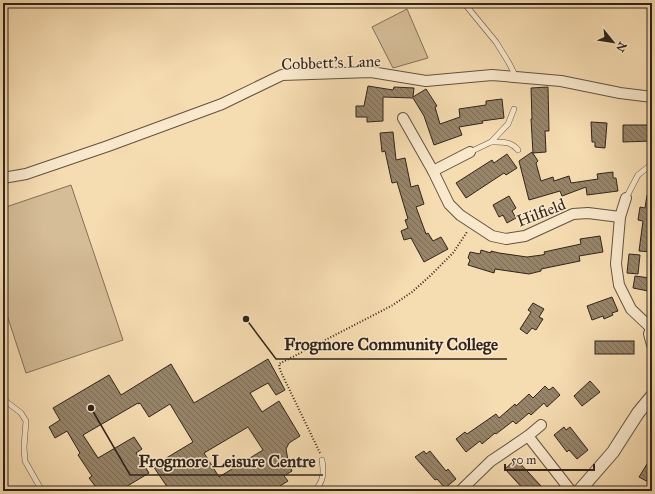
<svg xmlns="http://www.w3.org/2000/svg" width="655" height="494" viewBox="0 0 655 494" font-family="'IM FELL Great Primer',serif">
<defs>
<pattern id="building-back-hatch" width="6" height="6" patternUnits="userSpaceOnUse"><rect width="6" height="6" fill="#978469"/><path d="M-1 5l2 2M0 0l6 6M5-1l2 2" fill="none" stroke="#7c6c56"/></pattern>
</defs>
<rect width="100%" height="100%" fill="#f6dcb1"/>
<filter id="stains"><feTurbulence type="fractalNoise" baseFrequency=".005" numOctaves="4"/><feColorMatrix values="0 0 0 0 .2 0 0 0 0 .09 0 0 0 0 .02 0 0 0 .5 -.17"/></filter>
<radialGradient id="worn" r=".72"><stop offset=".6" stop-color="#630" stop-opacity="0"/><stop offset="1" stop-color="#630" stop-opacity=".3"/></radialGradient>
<g fill="#d5bd98" stroke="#83705a">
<path d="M407,9L428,58L393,68L372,27Z"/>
<path d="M71,185L123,340L26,373L3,303V208Z"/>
</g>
<g fill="url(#building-back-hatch)" stroke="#31241c" fill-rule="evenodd">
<path d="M368,86L393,90L394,87L414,88L413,97L426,89L437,106L435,107L440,124L460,117L459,109L486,105V101L502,99L504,118L482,121L483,123L459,127L462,135L434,145L424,116L413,98L383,97V121L367,122V117H356V106H364Z"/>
<path d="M548,87L549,131H545L546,152L533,153L531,119H532L531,88Z"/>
<path d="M591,122L607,123L605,148L595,147V142H592Z"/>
<path d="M623,125H652V141L623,142Z"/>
<path d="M393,132L396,160L405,158L411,187L418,185L424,204L416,207L426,234L428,233L433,241L441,237L448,249L424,262L411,238L404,240L401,231L408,228L405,220L408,219L397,182L392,183L385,151L382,152L380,133Z"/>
<path d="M532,152L538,161L536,163L541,181L553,177L554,181L569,176L571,183L598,179L597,174L613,172V178H616L618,191L587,195L586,187L562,196L560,191L529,200L519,161Z"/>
<path d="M507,154L517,168L506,175L504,173L466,198L456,183L492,160L494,163Z"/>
<path d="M647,195L652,196L651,252L639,251L643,221L638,220L640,207L645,208Z"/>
<path d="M509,196L516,208L512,211L516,218L507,223L503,215L499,217L493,205Z"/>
<path d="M600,236L603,252L579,256L580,261L541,269V271L529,274L495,269L494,273L468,265L470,260L468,258L470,252L480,254L481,250L491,253V251L499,253L527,257L542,255L545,254L544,252L581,244L580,239Z"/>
<path d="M629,254L640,255L638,274L627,273Z"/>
<path d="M635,276L650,278L648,291L633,288Z"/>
<path d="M612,297L618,311L612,313L613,315L604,319L603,316L592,320L587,306Z"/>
<path d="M533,303L544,309L539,317L543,319L536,330L532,328L527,334L520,329L531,312L528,310Z"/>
<rect x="595" y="341" width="39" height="13"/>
<path d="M268,359L285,390L276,395L268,383L250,393L262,412L279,401L300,436L289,443L286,449L288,460H291L290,466L292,471L284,476L288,481L272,491H170L153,466L193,442L170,404L149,417L140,403L138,404V403L83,435L98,458L134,437L142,449L136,453L149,473L119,491H99L89,478L92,476L78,455L80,453L67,431L55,438L49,427L60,420L53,408L109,375L121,395L171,364L194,403ZM248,427L263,450L219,477L204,453Z"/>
<path d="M590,381L600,392L582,406L574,396Z"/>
<path d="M545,386L549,390L553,387L560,395L547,407L544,403L531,415L529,413L516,424L513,421L496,434L495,433L482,444L480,441L466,452L456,439L465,432L467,434L496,414L499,418L515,404L516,406L529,394L533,398Z"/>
<path d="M564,427L566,430L570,427L588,450L577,459L569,450L567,452L554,435Z"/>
<path d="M424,451L426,454L430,451L446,471L448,469L456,479L445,488L437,479L435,480L415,457Z"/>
<path d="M652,456V484L639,477Z"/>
<path d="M516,459L541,486L535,491H525L505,469Z"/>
</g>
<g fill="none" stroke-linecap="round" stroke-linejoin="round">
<defs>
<g id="service">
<path d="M464,3L496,42L509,63L516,77"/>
<path d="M491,142C501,142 511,141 518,150"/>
<path d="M470,152L491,142L508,124L514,109"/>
<path d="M626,198L638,175L652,164"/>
<path d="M3,399L21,413L26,421L24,447L25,461L42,491"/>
<path d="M314,491C324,482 324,472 322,460"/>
</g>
<g id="minor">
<path d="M403,118L433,171"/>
<path d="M470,152L433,171L449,204L460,215L492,236L506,239L525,236L573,214L588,213L620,217"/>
<path d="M3,178L26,174L108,146L222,104L282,75L371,72L426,81L492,75L561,81L620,93L652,97"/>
<path d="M626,198L620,217L616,264L619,285L631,309L651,328"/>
<path d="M652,325L649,334L652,345"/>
<path d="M528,436L541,425"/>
<path d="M460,491L491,461L528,436L571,491"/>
</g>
<path id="tertiary" d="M579,491L613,452L638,413L652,396"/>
</defs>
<use href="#service" stroke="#625241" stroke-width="6"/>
<use href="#minor" stroke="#625241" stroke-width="12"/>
<use href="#tertiary" stroke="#625241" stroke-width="14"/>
<path stroke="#31241c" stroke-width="2" stroke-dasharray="1 2" stroke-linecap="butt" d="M320,453L280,370L279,364L393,305L412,292L431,275L453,253L467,232"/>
<use href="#service" stroke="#f9e8cc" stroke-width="5"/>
<use href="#minor" stroke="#f9e8cc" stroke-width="10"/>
<use href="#tertiary" stroke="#f9e8cc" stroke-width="12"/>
</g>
<g text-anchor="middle" stroke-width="3" stroke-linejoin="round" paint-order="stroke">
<g font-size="16" fill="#31241c" stroke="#f9e8cc">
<text transform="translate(331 62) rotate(-2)" y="6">Cobbett's Lane</text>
<text transform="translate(541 212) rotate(-21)" y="6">Hilfield</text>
</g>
</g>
<path fill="none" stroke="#31241c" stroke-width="1.5" d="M246 319L276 359H507M91 408L130 475H323"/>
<g fill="#31241c" stroke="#f9e8cc" stroke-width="1.5">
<circle cx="246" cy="319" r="4"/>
<circle cx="91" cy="408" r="4"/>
</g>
<g font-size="17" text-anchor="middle" font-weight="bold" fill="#31241c" stroke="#f9e8cc" stroke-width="3" stroke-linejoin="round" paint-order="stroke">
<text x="391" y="350">Frogmore Community College</text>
<text x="227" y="467">Frogmore Leisure Centre</text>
</g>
<rect width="655" height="494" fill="none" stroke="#f6dcb1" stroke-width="16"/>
<rect x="4" y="4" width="647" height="486" fill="none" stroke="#31241c" stroke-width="2"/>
<rect x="8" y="8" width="639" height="478" fill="none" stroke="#31241c"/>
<g transform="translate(613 42) rotate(120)" stroke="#f9e8cc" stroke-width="3" paint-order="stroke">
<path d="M0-3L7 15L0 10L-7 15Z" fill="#31241c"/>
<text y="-6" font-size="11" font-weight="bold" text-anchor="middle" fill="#31241c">N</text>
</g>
<path d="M505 464v6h89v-6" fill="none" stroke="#31241c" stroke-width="2"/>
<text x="511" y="464" font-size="12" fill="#31241c" stroke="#f9e8cc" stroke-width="3" paint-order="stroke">50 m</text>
<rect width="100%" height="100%" filter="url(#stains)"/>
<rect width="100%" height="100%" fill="url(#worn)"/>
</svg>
